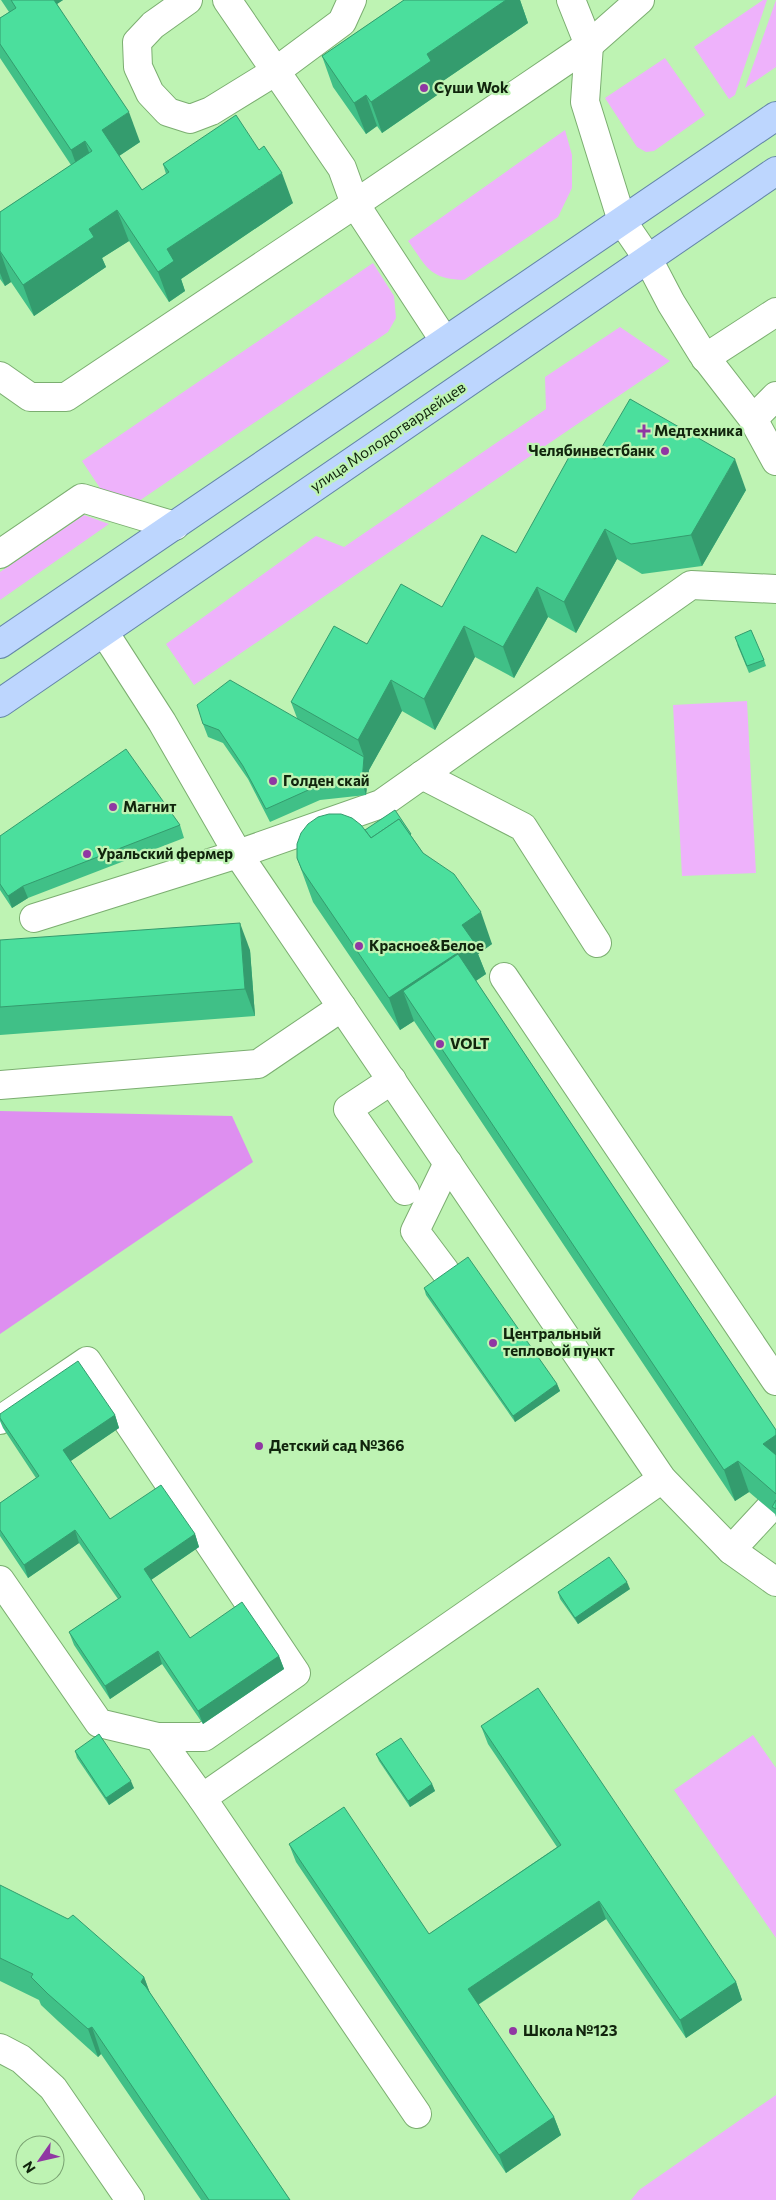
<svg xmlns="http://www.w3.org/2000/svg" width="776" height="2200" viewBox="0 0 776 2200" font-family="Commissioner,sans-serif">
<rect width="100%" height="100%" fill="#bef3b3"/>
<g fill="#eeb2fb">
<path d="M763,0H767L735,95L729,99L694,47Z"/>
<path d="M776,0V67L745,88Z"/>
<path d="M665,58L705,115L654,151L646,152L637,147L605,98Z"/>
<path d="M565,130L572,155V188L558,217L464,280C429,279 427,267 408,241Z"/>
<path d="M373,263L394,296L396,318L388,332L139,501L102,491L82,461Z"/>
<path d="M620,327L670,361L194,685L166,644L316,536L344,547L546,409L545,377Z"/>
<path d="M84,515L109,524L0,600V572Z"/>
<path d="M747,701L756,873L682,876L673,705Z"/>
<path d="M753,1735L776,1768V1938L674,1790Z"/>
<path d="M776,2095V2200H631L639,2190Z"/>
</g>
<path fill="#de8ff0" d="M0,1111L232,1116L253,1162L0,1334Z"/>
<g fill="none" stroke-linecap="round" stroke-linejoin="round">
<defs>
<g id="minor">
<path d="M188,0L153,25L137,42L138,67L150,93L168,112L190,119L211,111L276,71L342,22L352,0"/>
<path d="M227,0L342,168L355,204L444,340"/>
<path d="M571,0L589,45L585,102L622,221L648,259L671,303L702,353L753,419L776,461"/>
<path d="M705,358L776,312"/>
<path d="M0,376L30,397H66L355,204L589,45L640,0"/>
<path d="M753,419L776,396"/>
<path d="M0,554L82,498L175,526"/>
<path d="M104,632L162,722L238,854L662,1479L731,1550L776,1582"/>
<path d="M422,775L523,827L597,943"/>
<path d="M34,918L238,854L381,804L691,585L776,589"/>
<path d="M504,977L776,1381"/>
<path d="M392,1080L348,1109L405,1191"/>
<path d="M0,1085L258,1064L342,1007"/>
<path d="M445,1271L415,1231L448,1163"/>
<path d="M0,1420L87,1361L296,1673L204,1737H158"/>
<path d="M731,1550L769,1509"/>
<path d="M0,1580L99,1723L158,1737L202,1798L417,2114"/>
<path d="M202,1798L662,1479"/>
<path d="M0,2048L21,2059L53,2088L130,2200"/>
</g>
<g id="major">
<path d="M0,644L776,116"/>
<path d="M0,703L776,171"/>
</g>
</defs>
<use href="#minor" stroke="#7bae70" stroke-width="30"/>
<use href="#major" stroke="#6486a9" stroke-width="30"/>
<use href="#minor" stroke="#fff" stroke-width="28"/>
<use href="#major" stroke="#bdd6fe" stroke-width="28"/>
</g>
<g fill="#40c087">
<path d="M1,0H63L57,4L140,142L119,156L142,190L166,174L163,164L293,203L181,279L185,291L169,302L129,241L102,258L106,267L34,316L11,282L5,286L0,279V212L71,165L0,58V18L9,12Z"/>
<path d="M404,0H520L528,23L440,83L443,91L382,133L377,126L366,134L333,87L322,56Z"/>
<path d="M595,459L746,490L702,566L642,574L617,559L576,633L548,617L514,678L475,657L435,730L402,711L369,770L366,795L320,800L270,822L248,779L223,743L208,737L203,724L297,718L291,702L367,644L442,607L516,553Z"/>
<path d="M737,644L764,660L766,666L749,673Z"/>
<path d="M180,825L184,838L28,898L12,908L0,890V836Z"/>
<path d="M365,830L412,837L423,853L492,944L478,954L486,974L476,981L776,1430V1517L775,1514L749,1492L735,1501L414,1021L400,1030L313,902L297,858Z"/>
<path d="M0,940L250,950L255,1016L0,1035Z"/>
<path d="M424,1288L557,1384L560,1391L515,1422L426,1295Z"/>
<path d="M0,1414L115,1415L119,1428L70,1461L110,1519L195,1534L199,1547L151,1580L190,1638L279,1656L284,1669L203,1724L162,1664L110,1699L74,1645L69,1632L118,1599L79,1543L28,1578L0,1536V1503L36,1478L3,1428L0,1421Z"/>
<path d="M630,1589L578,1624L560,1599L558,1592Z"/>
<path d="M481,1726L736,1982L742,2000L686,2038L606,1919L478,2005L554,2117L561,2135L506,2173L296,1862L289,1844L429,1934L557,1847L488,1744Z"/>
<path d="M75,1751L134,1788L109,1805L77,1758Z"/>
<path d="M376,1754L432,1784L435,1791L410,1807L379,1761Z"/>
<path d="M0,1885L144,1977L150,1993L290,2200H201L101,2054L98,2057L58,2021L41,2005L39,2000L0,1981Z"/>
</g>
<g fill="#349c6e">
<path d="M30,0H63L37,17Z"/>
<path d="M506,0H520L528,23L440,83L443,91L382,133L371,102L427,54Z"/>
<path d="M366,95L377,126L366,134L354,103Z"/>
<path d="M129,112L140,142L113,160L102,130Z"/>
<path d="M85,141L96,172L82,181L71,150Z"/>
<path d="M282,173L293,203L181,279L185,291L169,302L158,272L167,249Z"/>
<path d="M117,210L129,241L102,258L106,267L34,316L23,285L89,229Z"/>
<path d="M0,251L11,282L5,286L0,273Z"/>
<path d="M735,459L746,490L702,566L691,535Z"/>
<path d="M605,529L617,559L576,633L564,602Z"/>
<path d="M537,587L548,617L514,678L503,647Z"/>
<path d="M464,626L475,657L435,730L424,699Z"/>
<path d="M391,680L402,711L369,770L366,795L362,782L364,757L358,740Z"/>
<path d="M23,886L28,898L12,908L8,896Z"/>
<path d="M481,912L492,944L478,954L486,974L421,1017L403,991L414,1021L400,1030L389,998L462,925Z"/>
<path d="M240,923L250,950L255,1016L245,989Z"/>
<path d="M557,1384L560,1391L515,1422L513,1416Z"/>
<path d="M115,1415L119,1428L68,1463L63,1450Z"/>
<path d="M776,1435V1473L763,1444Z"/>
<path d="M738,1461L749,1492L735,1501L724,1470Z"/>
<path d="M75,1530L79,1543L28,1578L24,1565Z"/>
<path d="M195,1534L199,1547L148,1582L144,1569Z"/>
<path d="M627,1582L630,1589L578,1624L575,1618Z"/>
<path d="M158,1651L162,1664L110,1699L105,1686Z"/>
<path d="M279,1656L284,1669L203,1724L198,1711Z"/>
<path d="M131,1781L134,1788L109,1805L106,1798Z"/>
<path d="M432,1784L435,1791L410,1807L408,1801Z"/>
<path d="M599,1901L606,1919L474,2007L468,1989Z"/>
<path d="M144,1977L154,2004L141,1982Z"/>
<path d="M736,1982L742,2000L686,2038L680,2020Z"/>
<path d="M92,2027L101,2054L98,2057L88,2029Z"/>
<path d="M554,2117L561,2135L506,2173L499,2155Z"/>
</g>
<g fill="#4bdf9d" stroke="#349c6e">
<path d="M11,0H54L129,112L102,130L142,190L169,172L163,164L236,115L259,150L264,146L282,173L167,249L174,261L158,272L117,210L89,229L94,237L23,285L0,251V212L92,151L85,141L71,150L0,44V18L16,8Z"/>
<path d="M404,0H506L427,54L431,61L371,102L366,95L354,103L322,56Z"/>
<path d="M630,399L735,459L691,535L631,544L605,529L564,602L537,587L503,647L464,626L424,699L391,680L358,740L291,702L334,626L367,644L401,584L442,607L482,535L516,553L574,448L595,459Z"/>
<path d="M751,630L764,660L747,666L735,637Z"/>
<path d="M230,680L364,757L362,782L315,787L266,809L243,766L219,730L203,724L197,705Z"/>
<path d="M126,749L180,825L23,886L8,896L0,884V836Z"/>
<path d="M395,810L411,834L410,835L399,819L371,838L365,830Z"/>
<path d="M329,814H341L352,818L361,825L371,838L399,819L423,853L454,874L481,912L462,925L474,942L389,998L302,870L297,858V844L301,833L308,824L318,817Z"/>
<path d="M240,923L245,989L0,1007V940Z"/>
<path d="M458,954L776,1430V1435L763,1444L776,1455V1494L738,1461L724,1470L403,991Z"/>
<path d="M468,1257L557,1384L513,1416L424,1288Z"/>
<path d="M78,1361L115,1415L63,1450L110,1519L161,1485L195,1534L144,1569L190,1638L242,1602L279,1656L198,1711L158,1651L105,1686L69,1632L121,1597L75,1530L24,1565L0,1530V1503L39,1476L0,1418V1414Z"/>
<path d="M776,1500V1509L772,1507Z"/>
<path d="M609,1557L627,1582L575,1618L558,1592Z"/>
<path d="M538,1688L736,1982L680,2020L599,1901L468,1989L554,2117L499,2155L289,1844L344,1807L429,1934L561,1845L481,1726Z"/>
<path d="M99,1734L131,1781L106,1798L75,1751Z"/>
<path d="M401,1738L432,1784L408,1801L376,1754Z"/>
<path d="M0,1885L68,1919L73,1915L144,1977L141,1982L146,1987L290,2200H209L92,2027L88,2029L48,1994L31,1977L33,1974L0,1958Z"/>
</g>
<g fill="#9037a3" stroke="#bef3b3" stroke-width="2">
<circle cx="424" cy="88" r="5"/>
<path d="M641.5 423.5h5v5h5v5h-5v5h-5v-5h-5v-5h5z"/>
<circle cx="665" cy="451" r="5"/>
<circle cx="273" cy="781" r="5"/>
<circle cx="113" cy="807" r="5"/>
<circle cx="87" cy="854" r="5"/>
<circle cx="359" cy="946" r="5"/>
<circle cx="440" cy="1044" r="5"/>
<circle cx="493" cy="1343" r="5"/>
<circle cx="259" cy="1446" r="5"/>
<circle cx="513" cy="2031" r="5"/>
</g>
<g text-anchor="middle" stroke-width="4.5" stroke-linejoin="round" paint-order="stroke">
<g font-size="15" font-weight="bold" fill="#11250d" stroke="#bef3b3" text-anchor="start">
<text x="434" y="93">Суши Wok</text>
<text x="654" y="436">Медтехника</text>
<text x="655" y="456" text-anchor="end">Челябинвестбанк</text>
<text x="283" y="786">Голден скай</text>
<text x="123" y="812">Магнит</text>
<text x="97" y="859">Уральский фермер</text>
<text x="369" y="951">Красное&amp;Белое</text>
<text x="450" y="1049">VOLT</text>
<text x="503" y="1339">Центральный<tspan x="503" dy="17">тепловой пункт</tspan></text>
<text x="269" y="1451">Детский сад №366</text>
<text x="523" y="2036">Школа №123</text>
</g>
<g font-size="15" fill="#11250d" stroke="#bef3b3">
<text transform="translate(388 437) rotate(-34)" y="5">улица Молодогвардейцев</text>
</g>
</g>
<g transform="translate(40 2160) rotate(236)"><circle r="24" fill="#bef3b3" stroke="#79a171"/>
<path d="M0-4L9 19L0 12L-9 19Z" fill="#9037a3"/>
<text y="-8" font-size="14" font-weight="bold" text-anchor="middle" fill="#11250d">N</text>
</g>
</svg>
